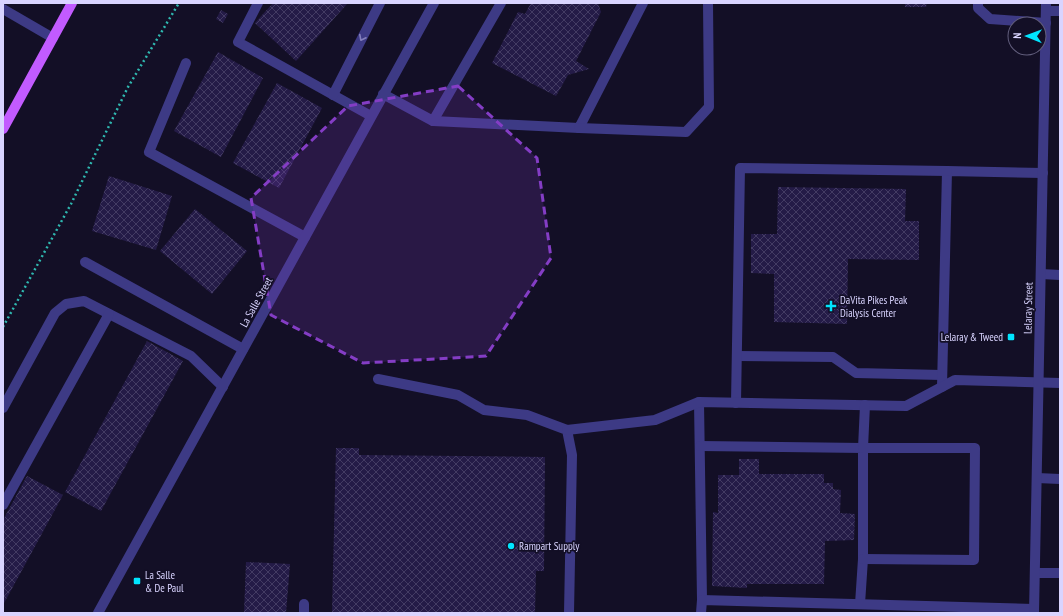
<svg xmlns="http://www.w3.org/2000/svg" width="1063" height="616" viewBox="0 0 1063 616" font-family="'PT Sans Narrow',sans-serif">
<defs>
<pattern id="building-cross-hatch" width="8" height="8" patternUnits="userSpaceOnUse"><rect width="8" height="8" fill="#241b47"/><path d="M0 0l8 8M0 8l8-8" fill="none" stroke="#433b63"/></pattern>
</defs>
<rect width="100%" height="100%" fill="#130f26"/>
<g fill="url(#building-cross-hatch)">
<path d="M273,3H345L347,4L296,61L255,23Z"/>
<path d="M531,3H598L601,12L576,61L589,69L568,75L556,96L492,63L518,12L525,14Z"/>
<path d="M905,3H927L926,7H905Z"/>
<path d="M221,10L228,14L223,23L216,19Z"/>
<path d="M218,52L263,78L221,157L174,131Z"/>
<path d="M277,83L322,108L279,188L233,163Z"/>
<path d="M109,176L172,196L156,250L92,231Z"/>
<path d="M778,187L906,189L905,221H919V260L848,259L847,324L774,322V274L751,273V234H777Z"/>
<path d="M195,209L247,251L212,294L160,251Z"/>
<path d="M147,341L183,361L101,511L65,492Z"/>
<path d="M336,448H359V455L545,457L544,571H536L535,613H332Z"/>
<path d="M739,459H759V474H824V483H833V489L841,490L840,513L855,514L854,540L825,541L824,584H747V588L712,586L713,512L718,513V475H739Z"/>
<path d="M27,476L63,495L3,605V520Z"/>
<path d="M246,562L290,564L286,613H244Z"/>
</g>
<g fill="none" stroke-linecap="round" stroke-linejoin="round">
<path stroke="#2fb8b0" stroke-width="2.5" stroke-dasharray="2 3" stroke-linecap="butt" d="M3,327L71,204L128,87L179,3"/>
<g stroke="#3d3a85" stroke-width="10">
<path d="M258,3L238,42L371,116"/>
<path d="M978,3V8L990,19L1046,23"/>
<path d="M3,9L53,38"/>
<path d="M1046,11H1060"/>
<path d="M186,63L149,152L305,237"/>
<path d="M383,94L433,121L579,128L643,3"/>
<path d="M333,95L380,3"/>
<path d="M433,121L501,3"/>
<path d="M579,128L686,132L709,107L708,3"/>
<path d="M85,262L243,349"/>
<path d="M1041,274L1060,275"/>
<path d="M737,356L833,357L856,373L942,375"/>
<path d="M378,379L458,395L484,410L527,415L567,430L572,455L569,613"/>
<path d="M942,387L947,171L1043,173"/>
<path d="M699,402L702,600"/>
<path d="M736,403L740,168L947,171"/>
<path d="M3,408L55,313L66,304L84,301L191,356L223,387"/>
<path d="M567,430L655,420L699,402L906,406L955,380L1060,383"/>
<path d="M700,446L863,448V559L860,604"/>
<path d="M1037,478L1060,479"/>
<path d="M3,505L109,314"/>
<path d="M863,559L974,560L975,448H863L865,405"/>
<path d="M1035,573H1060"/>
<path d="M98,613L434,3"/>
<path d="M304,613V604"/>
<path d="M701,613L702,600L1034,609"/>
<path d="M1034,613L1046,3"/>
</g>
<path stroke="#c25bff" stroke-width="10" d="M3,129L72,3"/>
</g>
<defs><path id="oneway-chevron" d="M-2-3.5L2.5 0L-2 3.5" fill="none" stroke-width="1.6" stroke-linecap="round" stroke-linejoin="round"/></defs>
<use stroke="#837fbc" href="#oneway-chevron" transform="translate(362 38) rotate(117)"/>
<path fill="#843dc5" fill-opacity="0.2" stroke="#843dc5" stroke-width="3" stroke-dasharray="8 5" stroke-linejoin="round" d="M458,86L537,158L551,258L486,356L363,363L271,315L251,198L348,106Z"/>
<g fill="#00e5ff" stroke="#130f26" stroke-width="1.5">
<path d="M829 300h4v4h4v4h-4v4h-4v-4h-4v-4h4z"/>
<rect x="1007" y="333" width="8" height="8" rx="2"/>
<circle cx="511" cy="546" r="4"/>
<rect x="133" y="577" width="8" height="8" rx="2"/>
</g>
<g text-anchor="middle" stroke-width="3.5" stroke-linejoin="round" paint-order="stroke">
<g font-size="11" fill="#d9d4ff" stroke="#130f26" text-anchor="start">
<text x="840" y="304">DaVita Pikes Peak<tspan x="840" dy="13">Dialysis Center</tspan></text>
<text x="1003" y="341" text-anchor="end">Lelaray &amp; Tweed</text>
<text x="519" y="550">Rampart Supply</text>
<text x="145" y="579">La Salle<tspan x="145" dy="13">&amp; De Paul</tspan></text>
</g>
<g font-size="11" fill="#d9d4ff" stroke="#130f26">
<text transform="translate(256 302) rotate(-61)" y="4">La Salle Street</text>
<text transform="translate(1028 308) rotate(-89)" y="4">Lelaray Street</text>
</g>
</g>
<rect width="1063" height="616" fill="none" stroke="#d9d4ff" stroke-width="8"/>
<g transform="translate(1027 36) rotate(271)"><circle r="19" fill="#130f26" stroke="#625e7d"/>
<path d="M0-3L7 15L0 10L-7 15Z" fill="#00e5ff"/>
<text y="-6" font-size="11" font-weight="bold" text-anchor="middle" fill="#d9d4ff">N</text>
</g>
</svg>
